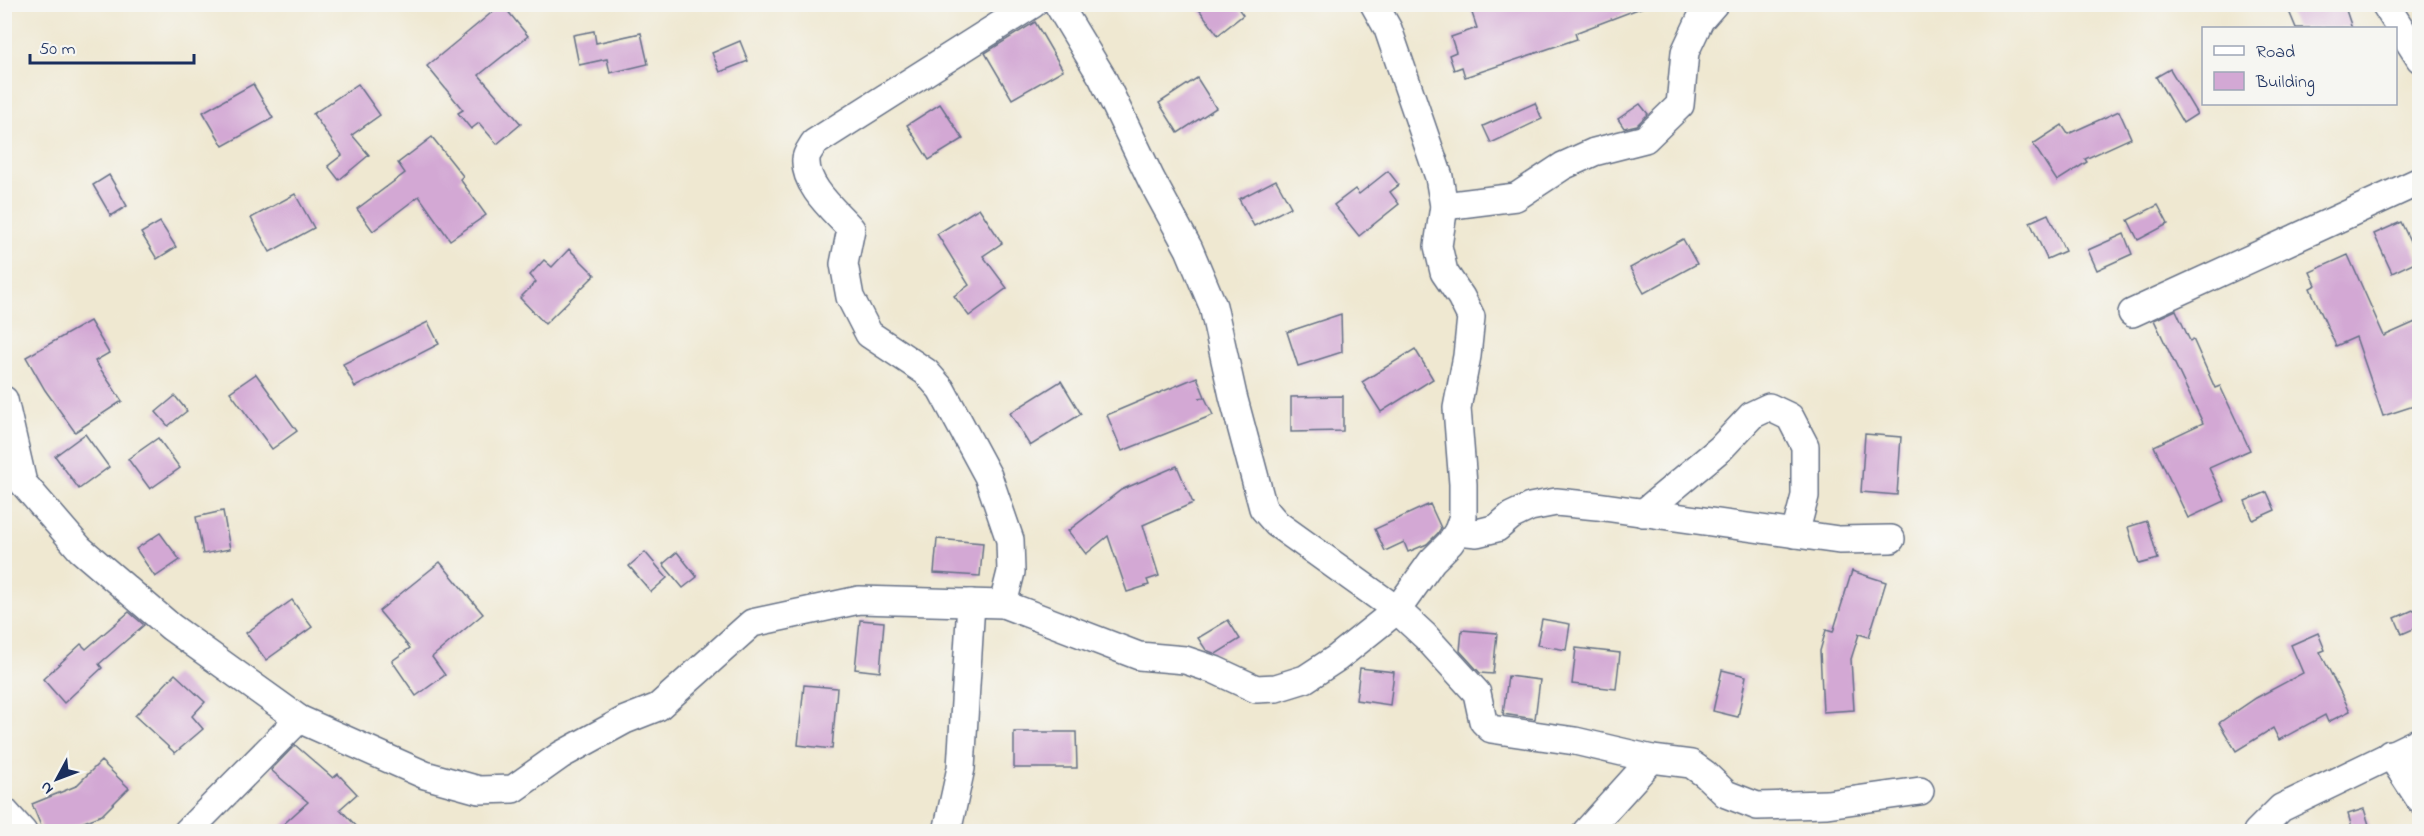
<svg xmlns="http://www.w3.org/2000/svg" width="2424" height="836" viewBox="0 0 2424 836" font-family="'Indie Flower',sans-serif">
<rect width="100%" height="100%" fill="#f6f6f2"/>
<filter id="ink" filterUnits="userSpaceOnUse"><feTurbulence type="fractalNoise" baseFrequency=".0167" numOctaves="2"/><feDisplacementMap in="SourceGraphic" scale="12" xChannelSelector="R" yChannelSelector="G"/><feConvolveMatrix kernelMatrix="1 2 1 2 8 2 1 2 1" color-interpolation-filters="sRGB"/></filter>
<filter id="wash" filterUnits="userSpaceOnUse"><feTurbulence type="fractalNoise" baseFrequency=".008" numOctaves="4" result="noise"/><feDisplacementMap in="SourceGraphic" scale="24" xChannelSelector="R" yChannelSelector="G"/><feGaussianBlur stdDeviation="1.35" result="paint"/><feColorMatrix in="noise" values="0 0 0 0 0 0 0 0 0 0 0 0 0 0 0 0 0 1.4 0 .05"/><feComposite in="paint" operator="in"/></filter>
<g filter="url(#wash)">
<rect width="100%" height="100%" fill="#efe8d1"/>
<g id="blocks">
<g fill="#d3a8d4">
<path d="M502,4L528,36L479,75L521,124L497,144L479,123L471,129L458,113L463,110L427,66Z"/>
<path d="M1195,4H1235L1243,15L1218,35Z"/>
<path d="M1469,4H1646V6L1575,33L1577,39L1465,77L1462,67L1454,70L1449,55L1456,52L1451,37L1477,28Z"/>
<path d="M2286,4H2344L2352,28H2296Z"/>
<path d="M1035,22L1063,70L1012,99L985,53Z"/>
<path d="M594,31L596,43L641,33L648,64L610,73L607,59L579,65L573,35Z"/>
<path d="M740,41L748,61L720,72L712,53Z"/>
<path d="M2170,69L2197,114L2183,123L2156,77Z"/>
<path d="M1197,78L1216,108L1178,133L1159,103Z"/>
<path d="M253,84L273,118L223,146L203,112Z"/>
<path d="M358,84L380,115L352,135L369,155L339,180L328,166L342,155L313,114Z"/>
<path d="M1535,103L1542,119L1491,143L1483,126Z"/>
<path d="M940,104L963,139L929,160L907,125Z"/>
<path d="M1640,104L1648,114L1637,125L1624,128L1618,119Z"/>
<path d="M2119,111L2131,138L2085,159L2087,162L2057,181L2033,144L2062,125L2068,134Z"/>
<path d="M432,137L463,176L460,179L486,215L450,240L419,196L373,231L357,209L405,173L398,163Z"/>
<path d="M1388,171L1399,185L1390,192L1399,204L1359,236L1334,205L1355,189L1359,194Z"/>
<path d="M109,175L127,206L111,216L93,185Z"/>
<path d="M1276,180L1291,207L1254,226L1239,199Z"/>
<path d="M295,194L314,228L270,252L251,218Z"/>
<path d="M2158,205L2168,224L2138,240L2128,220Z"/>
<path d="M979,208L1002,243L983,256L1007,288L969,316L954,296L969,285L937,234Z"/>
<path d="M2048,214L2065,251L2047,259L2030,222Z"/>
<path d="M160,222L176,247L157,259L141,233Z"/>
<path d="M2401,222L2419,260L2392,273L2374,234Z"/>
<path d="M2124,234L2132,254L2097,270L2088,250Z"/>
<path d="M1683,239L1697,264L1644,293L1630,268Z"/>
<path d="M569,249L595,275L545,324L520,298L536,282L530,275L544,260L552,267Z"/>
<path d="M2348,255L2384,336L2420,320V404L2383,416L2356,337L2336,346L2310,288L2316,285L2310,272Z"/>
<path d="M2176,310L2190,341L2193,339L2215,388L2220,386L2250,450L2209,468L2225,501L2188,518L2154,446L2203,423L2154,320Z"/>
<path d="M1341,314L1342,352L1298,366L1287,332Z"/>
<path d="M90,321L109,353L95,361L122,401L75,432L45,390L26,357Z"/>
<path d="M428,322L439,344L355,387L343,364Z"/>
<path d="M1415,349L1433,379L1381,412L1362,382Z"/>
<path d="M256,374L297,431L272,449L230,392Z"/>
<path d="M1197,377L1205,397L1199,398H1205L1213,415L1122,451L1107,415Z"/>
<path d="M1061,381L1081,414L1030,446L1010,413Z"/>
<path d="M175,396L187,411L168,426L156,412Z"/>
<path d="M1343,396V431L1291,432V397Z"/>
<path d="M85,434L109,467L79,489L55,456Z"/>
<path d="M1865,434L1901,437L1897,495L1861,492Z"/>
<path d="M158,438L180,468L150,489L128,459Z"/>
<path d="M1177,466L1193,503L1143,525L1159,576L1147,580L1149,585L1127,592L1108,536L1086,554L1068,531L1121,490Z"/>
<path d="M2267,492L2275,510L2253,520L2245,501Z"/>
<path d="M1430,504L1441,528L1438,533L1427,544L1408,552L1404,542L1385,551L1375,529Z"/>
<path d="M223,511L230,549L203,554L196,517Z"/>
<path d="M2147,521L2158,559L2139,564L2128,527Z"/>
<path d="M160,533L180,560L155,577L136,549Z"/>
<path d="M937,539L983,543L980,576L934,573Z"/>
<path d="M645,552L667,578L651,592L629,566Z"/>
<path d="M677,552L697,577L683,588L663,564Z"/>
<path d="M440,562L483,614L432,657L445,675L416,696L392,661L410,648L379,611Z"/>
<path d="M1852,571L1886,582L1869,637L1859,634L1851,659L1854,710L1823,712L1820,651L1826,630L1833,632Z"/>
<path d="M292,600L312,627L266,660L246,633Z"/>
<path d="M2420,607V626L2402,634L2395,618Z"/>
<path d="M129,612L144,625L99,664L102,668L64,703L43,679L81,644L86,649Z"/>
<path d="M1542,619L1570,624L1566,650L1537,645Z"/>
<path d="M860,620L884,622L880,672L855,669Z"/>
<path d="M1228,620L1240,639L1216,654L1206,650L1198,638Z"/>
<path d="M1462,630L1497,633L1493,674L1480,673L1460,651Z"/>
<path d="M2318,633L2325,650L2320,652L2350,711L2328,722L2325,715L2279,740L2273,728L2236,751L2219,723L2256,698L2303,673L2291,645Z"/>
<path d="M1576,648L1620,653L1616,689L1572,684Z"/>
<path d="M1360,668L1394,672L1390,705L1356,700Z"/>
<path d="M1722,670L1746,676L1738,717L1713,711Z"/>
<path d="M175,674L205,702L192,716L203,729L175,753L135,716Z"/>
<path d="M1508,676L1540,680L1535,719L1503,714Z"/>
<path d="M804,685L837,688L832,749L798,745Z"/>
<path d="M1014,732H1076L1077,768H1014Z"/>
<path d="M295,745L333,778L338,774L357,794L340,809L361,831H276L308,802L271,770Z"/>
<path d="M101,761L129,788L102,815L61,831H43L32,804L76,786Z"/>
<path d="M2364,809L2371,831H2353L2348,814Z"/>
</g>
</g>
</g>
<g filter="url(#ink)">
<use href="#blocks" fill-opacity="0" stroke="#657086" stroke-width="1.5"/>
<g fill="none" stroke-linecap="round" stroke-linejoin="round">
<defs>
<g id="minor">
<path d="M1058,4L1102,77L1151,179L1189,249L1213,306L1233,396L1263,508L1277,524L1397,610L1425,636L1477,693L1483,721L1491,729L1575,741L1652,759L1691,764L1705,774L1726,794L1757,806L1827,804L1920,791"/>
<path d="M2385,4L2420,59"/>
<path d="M1444,206L1516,197L1563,166L1594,152L1645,139L1680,105L1685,52L1700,20L1714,4"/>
<path d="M2132,313L2420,181"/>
<path d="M4,400L23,483L80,549L171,627L299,719L425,775L479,790L513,789L561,755L625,720L658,707L752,623L859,600L1003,604L1139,656L1185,660L1215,670L1256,689L1276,688L1305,679L1337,658L1397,610L1432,561L1450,543L1458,531L1463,516V484L1457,408L1467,356L1471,317L1461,297L1444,272L1438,246L1444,206L1439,177L1388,29L1374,4"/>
<path d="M1643,513L1721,448L1752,415L1769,407L1790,417L1805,446V496L1795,534"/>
<path d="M1458,531L1477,533L1497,528L1511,516L1530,507L1556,502L1597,506L1839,540L1891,539"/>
<path d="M1003,604L1011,572L1010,540L988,476L941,389L926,372L869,334L850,297L844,264L851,229C835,211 804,186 806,159C806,154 811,148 814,143L1033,4"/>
<path d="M2390,754L2420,800"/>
<path d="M4,811L23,832"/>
<path d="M187,832L299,719"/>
<path d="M947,832L961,768L971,603"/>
<path d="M1586,832L1652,759"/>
<path d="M2257,832L2281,808L2420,741"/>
</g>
</defs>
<use href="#minor" stroke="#657086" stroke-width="30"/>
<use href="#minor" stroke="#fff" stroke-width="27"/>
</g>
</g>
<rect width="2424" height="836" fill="none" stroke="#f6f6f2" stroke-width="24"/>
<rect x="2202" y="27" width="195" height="78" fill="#f6f6f2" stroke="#9ea6b7" stroke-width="1.5"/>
<rect x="2214" y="46" width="30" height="9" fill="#ffffff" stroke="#9ea6b7" stroke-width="1.5"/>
<text x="2256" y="57" font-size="18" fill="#1b2f5e">Road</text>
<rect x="2214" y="72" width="30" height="18" fill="#d3a8d4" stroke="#9ea6b7" stroke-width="1.5"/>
<text x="2256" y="87" font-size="18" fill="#1b2f5e">Building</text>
<g transform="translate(57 779) rotate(229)" stroke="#f6f6f2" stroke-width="4.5" paint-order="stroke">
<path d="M0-4.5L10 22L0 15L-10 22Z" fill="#1b2f5e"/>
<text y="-9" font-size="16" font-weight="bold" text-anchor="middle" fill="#1b2f5e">N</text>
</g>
<path d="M30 54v9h164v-9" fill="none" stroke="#1b2f5e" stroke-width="3"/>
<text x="39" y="54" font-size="18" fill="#1b2f5e" stroke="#f6f6f2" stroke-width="4.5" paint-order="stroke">50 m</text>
</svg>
